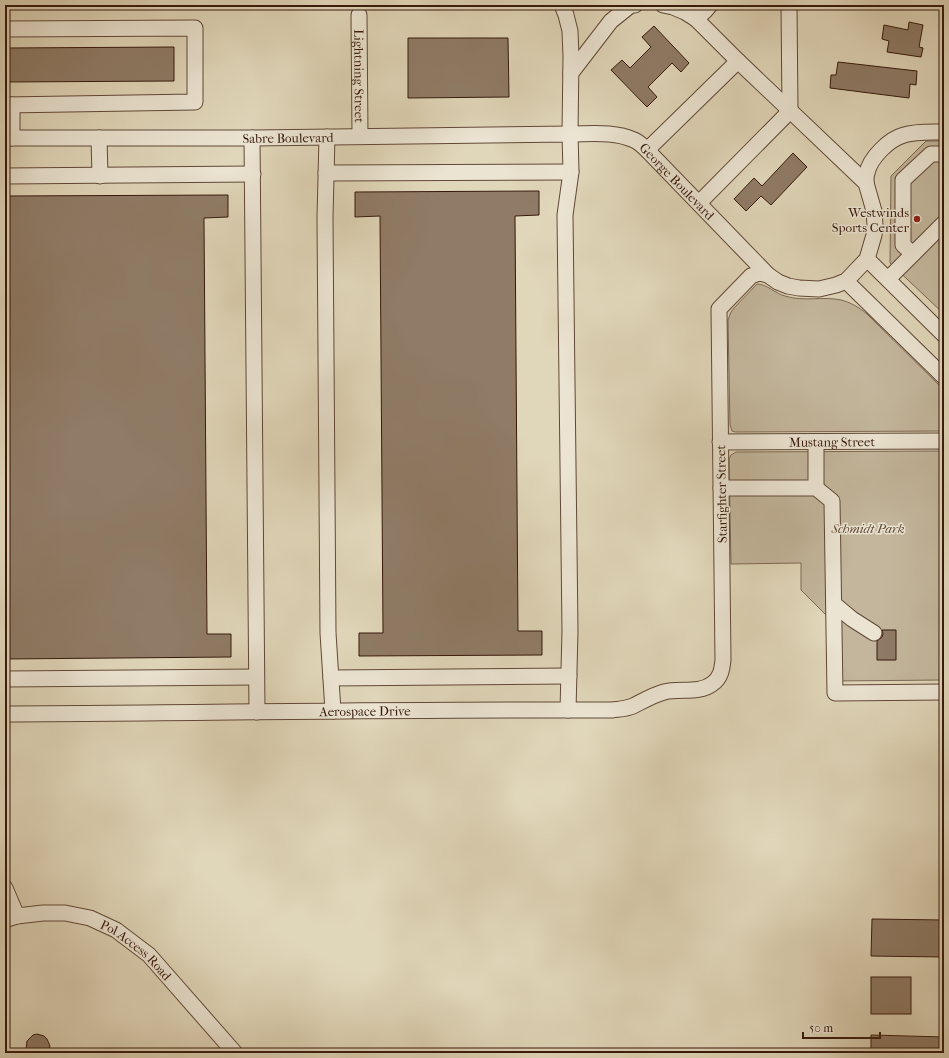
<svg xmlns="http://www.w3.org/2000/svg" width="949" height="1058" viewBox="0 0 949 1058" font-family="'IM FELL French Canon',serif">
<rect width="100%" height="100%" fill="#e0d6b9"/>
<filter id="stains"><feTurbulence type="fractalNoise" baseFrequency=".005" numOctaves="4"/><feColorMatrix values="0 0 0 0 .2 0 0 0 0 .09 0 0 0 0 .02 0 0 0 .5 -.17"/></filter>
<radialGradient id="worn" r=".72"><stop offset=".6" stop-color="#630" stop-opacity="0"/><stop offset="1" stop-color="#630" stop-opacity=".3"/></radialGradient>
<g fill="#c3b69c" stroke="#7d6854">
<path d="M926,141H944V314L890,263L891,176Z"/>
<path d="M757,284C767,284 776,294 785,296C804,302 823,296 841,300C850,302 860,308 867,314L944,390V431L735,432L732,431L730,425L728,320L731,312L734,308Z"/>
<path d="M944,451V680L832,681L831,620L801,590V563L731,564L729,459L731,455L736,452Z"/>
</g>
<g fill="#8f7b66" stroke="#37190c">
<path d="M909,22L923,25L919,47L923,48L921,57L887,52L889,41L882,39L884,25L908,30Z"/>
<path d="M654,26L689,63L681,72L672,63L648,87L657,97L647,107L611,70L622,60L630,68L651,47L642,37Z"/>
<path d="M408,38H508L509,97L408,98Z"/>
<path d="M174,47V81L5,82V48Z"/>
<path d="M838,62L917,71L916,85L910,84L909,98L830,88L831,75H836Z"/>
<path d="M793,153L807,167L771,205L761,196L746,211L734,199L754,178L762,186Z"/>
<path d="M539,191V215L515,216L518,631H542V655L359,656V633H383L380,216L355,217V192Z"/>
<path d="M228,195V217L204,218L207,634H231V657L5,659V196Z"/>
<path d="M882,630H896V660H877V641L882,637L883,634Z"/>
<path d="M872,919L944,920V957L871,956Z"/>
<rect x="871" y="977" width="40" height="37"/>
<path d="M37,1034L44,1036L47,1039L50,1046L48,1053H28L26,1049L27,1041L33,1035Z"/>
<path d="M871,1035L944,1037V1053H871Z"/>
</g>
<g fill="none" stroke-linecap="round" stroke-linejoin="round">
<defs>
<g id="minor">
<path id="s1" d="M562,5L566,15L570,31L571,56L570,134C591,134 614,131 634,140C639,142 643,146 647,150L768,275L778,282L788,286L799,288L819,289L836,285L846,281L867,259L874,235L875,225L874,211L866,183L738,61L696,19L685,12L673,7L663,5"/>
<path id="s2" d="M359,15L360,136"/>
<path d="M696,19L705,11L710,5"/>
<path d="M5,29L195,28V102L5,105"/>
<path d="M571,73L611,21L631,5H635"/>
<path d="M12,105V138"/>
<path d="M327,137L325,217L328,633L333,711"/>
<path id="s3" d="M5,138H252L570,134L571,172L565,215L570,631L568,710"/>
<path d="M99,138L100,176"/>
<path d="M252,138L257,712"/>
<path d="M647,150L738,61"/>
<path d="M326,173L571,172"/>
<path d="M5,176L253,174"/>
<path d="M866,183C866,180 866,176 867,173C870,158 889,139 904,135C916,131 931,132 944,132"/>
<path d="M699,203L790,111L789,5"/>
<path d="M913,254L903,245V180L931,154H944"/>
<path d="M867,259L944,335"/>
<path d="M888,279L944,223"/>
<path d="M846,281L944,377"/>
<path id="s4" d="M720,442L944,441"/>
<path d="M816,442V488"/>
<path d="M721,488H816L832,501L835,693L944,692"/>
<path d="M834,604L852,619L874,633"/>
<path d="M331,678L569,676"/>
<path d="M5,679L256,677"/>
<path id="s5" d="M5,714C207,713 409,709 612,710C619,709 626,709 633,706C643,701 653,695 664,692C679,688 699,694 712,684C721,678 722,669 723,660L719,309L751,276L759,273L768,275"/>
<path d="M5,888L17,916"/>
<path id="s6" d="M5,920L17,916L43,913H65L90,918L116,930L149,955L235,1053"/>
</g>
</defs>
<use href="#minor" stroke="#614837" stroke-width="17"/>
<use href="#minor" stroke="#ebe4d2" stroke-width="15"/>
</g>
<circle fill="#8f2418" stroke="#ebe4d2" stroke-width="1.5" cx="917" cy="219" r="4"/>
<g text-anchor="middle" stroke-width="3" stroke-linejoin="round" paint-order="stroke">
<g font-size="13" fill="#37190c" stroke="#ebe4d2">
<text dy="5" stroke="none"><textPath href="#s2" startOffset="61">Lightning Street</textPath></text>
<text dy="5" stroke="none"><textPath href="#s3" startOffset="283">Sabre Boulevard</textPath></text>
<text dy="5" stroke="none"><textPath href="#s1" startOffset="255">George Boulevard</textPath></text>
<text dy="5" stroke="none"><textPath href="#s4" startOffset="112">Mustang Street</textPath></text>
<text transform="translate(721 494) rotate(-91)" y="5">Starfighter Street</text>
<text dy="5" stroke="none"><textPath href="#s5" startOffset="360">Aerospace Drive</textPath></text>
<text dy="5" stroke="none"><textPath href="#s6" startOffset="143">Pol Access Road</textPath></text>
</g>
<g font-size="13" fill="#37190c" stroke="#ebe4d2" text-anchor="end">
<text x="909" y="217">Westwinds<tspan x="909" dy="15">Sports Center</tspan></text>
</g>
<g font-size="13" font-style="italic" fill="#614837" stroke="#ebe4d2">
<text x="868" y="533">Schmidt Park</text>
</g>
</g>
<rect width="949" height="1058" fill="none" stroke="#e0d6b9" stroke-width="20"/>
<rect x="6" y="6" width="937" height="1046" fill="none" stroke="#37190c" stroke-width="2"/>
<rect x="10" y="10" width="929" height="1038" fill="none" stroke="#37190c"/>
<path d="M803 1032v6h77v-6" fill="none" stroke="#37190c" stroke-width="2"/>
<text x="809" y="1032" font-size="12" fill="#37190c" stroke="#ebe4d2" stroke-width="3" paint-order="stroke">50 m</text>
<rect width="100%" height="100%" filter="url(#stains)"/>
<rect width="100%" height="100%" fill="url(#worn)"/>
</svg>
